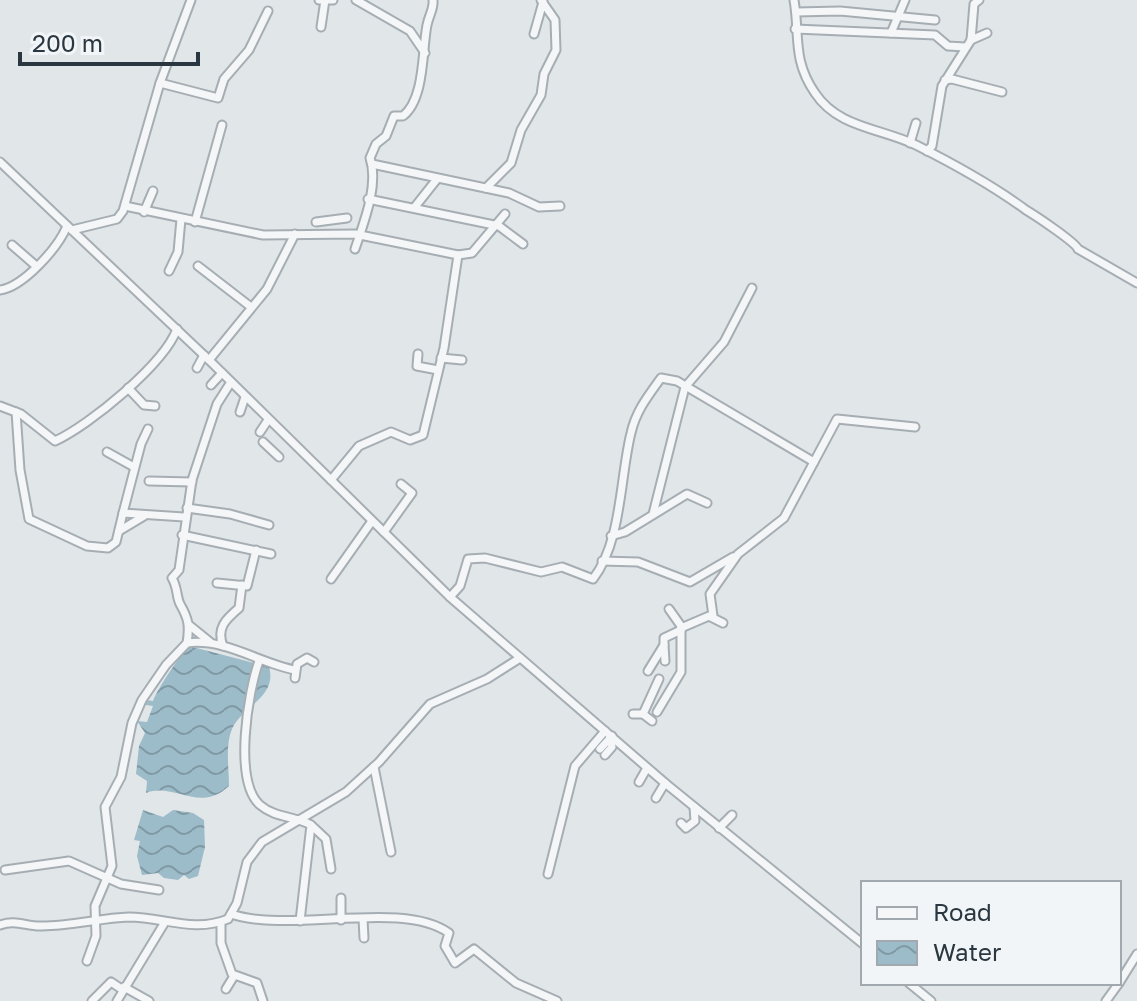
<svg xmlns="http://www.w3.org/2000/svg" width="1137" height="1001" viewBox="0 0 1137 1001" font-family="'Golos Text',sans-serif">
<defs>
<pattern id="water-waves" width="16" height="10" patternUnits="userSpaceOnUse" patternTransform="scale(2)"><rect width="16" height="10" fill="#9dbcc9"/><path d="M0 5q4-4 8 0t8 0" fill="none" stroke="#809aa5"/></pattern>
</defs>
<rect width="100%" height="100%" fill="#e1e6e9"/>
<g fill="url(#water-waves)">
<path d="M189,646L269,667C278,697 241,707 232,729C225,746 229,767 229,786C199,814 175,782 146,793L147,781L136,774L139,746L145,733L137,721L147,722L153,706L146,705V700L153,701C158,688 180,655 189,646Z"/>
<path d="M143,810L163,817L173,810L193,813L204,820L205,847L198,876L189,879L184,875L178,880L164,878L158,873L142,875L137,856L140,841L134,840Z"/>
</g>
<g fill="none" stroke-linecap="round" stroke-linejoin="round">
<defs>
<g id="minor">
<path d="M319,0H333"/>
<path d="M356,0L410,31L425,53"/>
<path d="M794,0C800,35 792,60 815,93C838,128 881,128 916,145C954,164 992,185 1026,210C1036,216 1075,242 1078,249L1137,283"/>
<path d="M796,12L840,11L935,20"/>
<path d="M321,27L325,0"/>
<path d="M795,29L935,35L948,46L965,47"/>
<path d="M891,33L905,0"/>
<path d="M534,34L543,2"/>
<path d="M971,40L987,33"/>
<path d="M945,80L952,79L1002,92"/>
<path d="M160,83L218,98L224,79L249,50L268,11"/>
<path d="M910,143L916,123"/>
<path d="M927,151L932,146L942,86L971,40L974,4L979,0"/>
<path d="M0,162L209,360L450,597L665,783L863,944"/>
<path d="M372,164L509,193L539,207L560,206"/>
<path d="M486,188L511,163L521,130L541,95L544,74L556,50L555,20L541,0"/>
<path d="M368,199L499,226L523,244"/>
<path d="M125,206L263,235L355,234L458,255L444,348L423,435L410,440L391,432L359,446L331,480"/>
<path d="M414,208L437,179"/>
<path d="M144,212L153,191"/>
<path d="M195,222L222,125"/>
<path d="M316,222L347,218"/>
<path d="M72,230L117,219L123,211L160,83L191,0"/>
<path d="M12,245L35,265"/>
<path d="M355,249C364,222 379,185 370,158L376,144L386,136L394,116H403C425,99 422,50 427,25C429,15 434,9 433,0"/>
<path d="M458,255L472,253L505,214"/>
<path d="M198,266L251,307"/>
<path d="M169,271L178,252L181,219"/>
<path d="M0,290C23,287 58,248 67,226"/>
<path d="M418,354L417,366L438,370"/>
<path d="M441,358L462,360"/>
<path d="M209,360L267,289L295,234"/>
<path d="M197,368L204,355"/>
<path d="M211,385L222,373"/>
<path d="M128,388L144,405L155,406"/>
<path d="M0,406L21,414L55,441C90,425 164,364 177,329"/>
<path d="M16,412L20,470L29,519L87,546L108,548L116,542L123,513"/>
<path d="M240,412L245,397"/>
<path d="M148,429L141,444L123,513L184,517"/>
<path d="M260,432L268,420"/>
<path d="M263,442L279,457"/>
<path d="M107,452L134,467"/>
<path d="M149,481L192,482"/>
<path d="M187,508L230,514L269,525"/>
<path d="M653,514L685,387L724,342L752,288"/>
<path d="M119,531L144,516"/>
<path d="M384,532L412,493L401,484"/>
<path d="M182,535L271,554"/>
<path d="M611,536L625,532L687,494L707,503"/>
<path d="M602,561L638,562L690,582L733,557"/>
<path d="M331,579L372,521"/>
<path d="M217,583L247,586L256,550"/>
<path d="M450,597L460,586L468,559L485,558L541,572L562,567L593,579C622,542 620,476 631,433C636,411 648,396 661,378L677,381L814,462"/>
<path d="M713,616L710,594L738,554L784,518L837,419L915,427"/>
<path d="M189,625L210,642"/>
<path d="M681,628L709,616L723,623"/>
<path d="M187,643C225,638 259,663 295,670"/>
<path d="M664,645L665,661"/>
<path d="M223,646C216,628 226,619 239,608L242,585"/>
<path d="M259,661C248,692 233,781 260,805C275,818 295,816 311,825L300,921"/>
<path d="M648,671L664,645V638L681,630"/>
<path d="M295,678L297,664L307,658L314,662"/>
<path d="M657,712L681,672V626L669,609"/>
<path d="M633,714H643L652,721"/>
<path d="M643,714L659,679"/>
<path d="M600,749L612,736"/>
<path d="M605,755L612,747L610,738"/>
<path d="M374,767L391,852"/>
<path d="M639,782L647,768"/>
<path d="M656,798L665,783"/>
<path d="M681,823L686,828L695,821L694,807"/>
<path d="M311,825L326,839L331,869"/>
<path d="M719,828L732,815"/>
<path d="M5,870L69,861L121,884L159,890"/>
<path d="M548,874L575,766L605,731"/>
<path d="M341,898V920"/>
<path d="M231,914C291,934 402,899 449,933L445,946L455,963L474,949L516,983L557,1001"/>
<path d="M363,919L364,938"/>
<path d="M221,922V943L232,974L257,983L263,1001"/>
<path d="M0,925C16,919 27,927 42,926C72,926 100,918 129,917C163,917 194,933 228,919L237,903L247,862L262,842L346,792L379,762L430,704L487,679L520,658"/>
<path d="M87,961L96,936L95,906L112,866L105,807L121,777L132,723L142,700L166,665L187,643C190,625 188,618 180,604C176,596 178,588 172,578L179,570L192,480L217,404L231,382"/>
<path d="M909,983L931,1001"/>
<path d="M1119,983L1137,954"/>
<path d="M124,987L149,1001"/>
<path d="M226,989L234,976"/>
<path d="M92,1001L111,982L123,990"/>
<path d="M117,1001L165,922"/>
<path d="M1106,1001L1119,983"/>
</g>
</defs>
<use href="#minor" stroke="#a6aeb3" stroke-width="11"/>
<use href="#minor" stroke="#f4f6f8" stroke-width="7"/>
</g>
<rect x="861" y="881" width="260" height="104" fill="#f1f5f7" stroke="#a1a9ae" stroke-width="2"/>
<rect x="877" y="907" width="40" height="12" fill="#f4f6f8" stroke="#a1a9ae" stroke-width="2"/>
<text x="933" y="921" font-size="24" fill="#2a3741">Road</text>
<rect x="877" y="941" width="40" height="24" fill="url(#water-waves)" stroke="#a1a9ae" stroke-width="2"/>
<text x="933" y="961" font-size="24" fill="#2a3741">Water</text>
<path d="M20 52v12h178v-12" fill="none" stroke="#2a3741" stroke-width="4"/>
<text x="32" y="52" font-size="24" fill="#2a3741" stroke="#f1f5f7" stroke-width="6" paint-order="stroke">200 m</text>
</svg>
